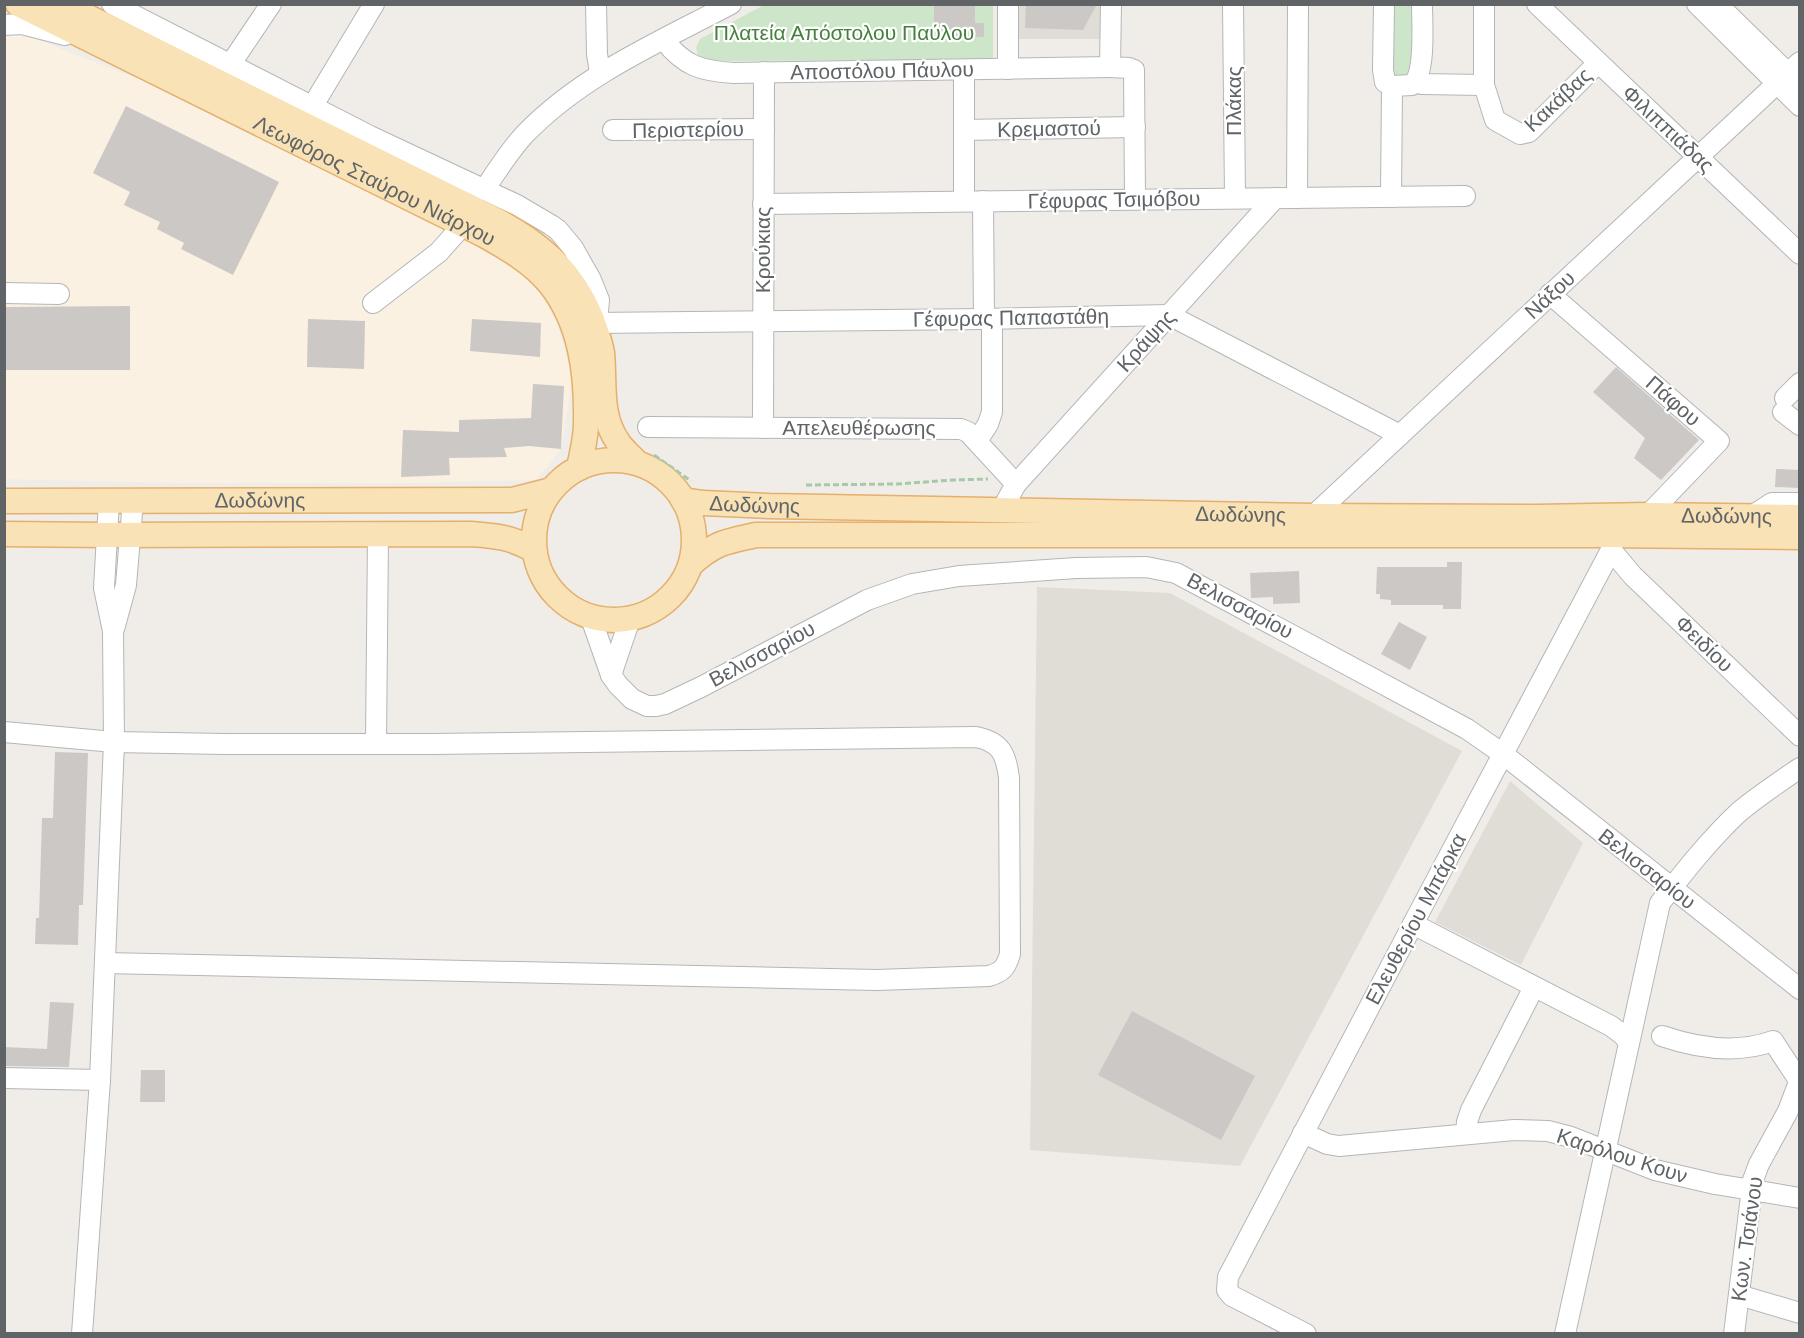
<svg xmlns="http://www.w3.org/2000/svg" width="1804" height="1338" viewBox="0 0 1804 1338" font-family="Helvetica,sans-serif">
<rect width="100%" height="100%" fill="#f0ede9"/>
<path fill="#fbf1e2" d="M4,25L73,54L163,88L495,250L530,279L544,299L558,327L570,368L572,382L561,449L536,480L409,483H184L5,479Z"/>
<g fill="#e0ddd7">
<rect x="1017" y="5" width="85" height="34"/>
<path d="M1037,587L1170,593L1462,751L1240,1166L1030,1150Z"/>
<path d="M1510,781L1583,843L1521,965L1435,922Z"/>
</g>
<g fill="#cde5c8">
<path d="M764,5H993V60L714,61L707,60L698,55L696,48L700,39Z"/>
<path d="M1389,5H1416L1417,43L1409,75L1393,80Z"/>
</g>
<g fill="#ccc8c5">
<path d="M934,4H975V23H984V37H934Z"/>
<path d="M1026,4H1097L1083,30L1025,28Z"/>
<path d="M126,106L279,182L233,275L181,249L184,243L157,229L160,222L124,205L130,192L93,173Z"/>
<path d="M130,306V370H4V307Z"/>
<path d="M308,319L365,321L364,369L307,367Z"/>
<path d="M472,319L541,323L540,357L470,351Z"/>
<path d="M1616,367L1699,440L1661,480L1634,458L1645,438L1593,392Z"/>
<path d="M533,384L564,386L561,449L529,446L504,448L507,457L449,458L450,475L401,477L403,430L459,432V420L531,418Z"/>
<path d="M1776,469L1800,470V488L1775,487Z"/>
<path d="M1447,562H1462L1461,609H1443V605H1391V600L1380,599V594H1376L1377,567H1447Z"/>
<path d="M1299,571L1300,603L1273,604V597L1251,598L1250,573Z"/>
<path d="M1399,622L1427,637L1410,670L1381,654Z"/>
<path d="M55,752L88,753L83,905H79L78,945L35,944L36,918H39L42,818H53Z"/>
<path d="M50,1002L74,1003L69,1067L4,1066V1047L47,1049Z"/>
<path d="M1132,1011L1255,1076L1221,1140L1098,1075Z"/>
<path d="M141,1070H165V1102H140Z"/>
</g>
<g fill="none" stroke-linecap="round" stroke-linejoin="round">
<defs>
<g id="minor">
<path d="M112,4L370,136L517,205L551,225L558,230L573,248L591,280L599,300L598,311L593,323L984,319L1169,315L1400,435"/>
<path d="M596,4L597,54L600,73"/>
<path d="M1008,4V69"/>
<path d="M1111,4L1110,67L1129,68L1134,70L1135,199"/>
<path d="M1233,4L1235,198"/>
<path d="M1384,4L1383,70L1385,82L1392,86L1412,85C1426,74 1422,23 1422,4"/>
<path d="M1484,4V85L1495,120L1520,134L1529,132L1598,63"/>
<path d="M1537,4L1800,254"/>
<path d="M1697,4L1800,106"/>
<path d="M1717,4L1800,85"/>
<path d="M4,25L22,24L65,35"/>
<path d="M664,40C684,66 701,71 734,73L1110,67"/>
<path d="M230,65L271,4"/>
<path d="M964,70V201"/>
<path d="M1416,82L1422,84L1484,85"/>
<path d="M312,107L374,4"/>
<path d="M613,130L764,129"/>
<path d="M964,130L1135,127"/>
<path d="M484,190C497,171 509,151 525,134C582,75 659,42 731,4"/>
<path d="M1391,197L1392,86"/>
<path d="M1297,198L1298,4"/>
<path d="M983,201L984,319"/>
<path d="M763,204L1465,196"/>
<path d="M4,293L59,294"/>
<path d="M1550,294L1719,441L1648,515"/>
<path d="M373,303L439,252L462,226"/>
<path d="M1785,398L1800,383"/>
<path d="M1783,412L1800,425"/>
<path d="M648,427L961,429L968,432L1016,484L1007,500L1005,511"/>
<path d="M763,428L764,72"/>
<path d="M977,441L988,424L992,412V319"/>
<path d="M1016,484L1275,198"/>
<path d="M1313,516L1800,62"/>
<path d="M1752,516L1772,503H1800"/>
<path d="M591,618L611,675L618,685L632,699L647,706H656L665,704L701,687L867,600L912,584L959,576L1076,568L1146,567L1176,573L1467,729L1503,754L1800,989"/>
<path d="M114,629L126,585L133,501"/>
<path d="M611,675L630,619"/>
<path d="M4,732L114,742L225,744H432L976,737C1001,742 1006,754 1009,778L1010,954C1006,968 1002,972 989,976L877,980L105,963"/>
<path d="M376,743L378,534"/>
<path d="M1413,924L1611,1026L1623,1035L1629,1043"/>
<path d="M1662,1036C1697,1048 1737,1054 1773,1041L1800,1082"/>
<path d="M4,1078L100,1080"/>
<path d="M1303,1133L1327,1144L1339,1146L1514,1130L1548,1131L1571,1137L1655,1170L1715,1184L1800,1198"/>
<path d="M1466,1134L1467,1122L1471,1110L1534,987"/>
<path d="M1739,1295L1800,1313"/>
<path d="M82,1334L100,1080L114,742L113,631L104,588L109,501"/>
<path d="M1306,1334L1232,1296L1227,1290L1228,1277L1413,924L1611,550L1633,576L1800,736"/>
<path d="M1565,1334L1660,903C1684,872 1710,839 1739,812C1758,796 1779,782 1800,768"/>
<path d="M1734,1334L1753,1180L1759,1164L1788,1111L1799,1082"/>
</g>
<g id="major">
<path id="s1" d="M18,4L484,235C507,248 532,262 550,284C581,323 587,374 586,423C586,438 582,453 579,468"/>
<path d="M62,4L492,218C538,242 571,269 591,317C595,329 600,340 602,353C605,383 599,415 618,442C623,450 631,456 637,463"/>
<circle cx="614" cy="540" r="80"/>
<path id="s2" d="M683,500L703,503L769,506L1313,516L1536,517L1648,515L1800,517"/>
<path id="s3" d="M4,501L512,500L551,490"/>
<path d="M4,534L107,535L471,534C498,536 510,537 534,550"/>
<path d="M691,564C716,542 725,542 756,535H1603L1800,537"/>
</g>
</defs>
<use href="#minor" stroke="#b3b6b9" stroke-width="22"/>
<use href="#major" stroke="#e5af6d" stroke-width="27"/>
<g stroke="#a4caa9" stroke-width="3" stroke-dasharray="6 3" stroke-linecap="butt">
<path d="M654,455L691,481"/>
<path d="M806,485L897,484L953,480L988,479"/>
</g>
<use href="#minor" stroke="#fff" stroke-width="20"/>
<use href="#major" stroke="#f8e2b6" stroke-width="24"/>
</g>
<g text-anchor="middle" stroke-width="4.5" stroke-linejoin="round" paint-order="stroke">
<g font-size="21" fill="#45803d" stroke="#fff">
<text x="844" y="40">Πλατεία Απόστολου Παύλου</text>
</g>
<g font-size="21" fill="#606467" stroke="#fff">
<text transform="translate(882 71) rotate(-1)" y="7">Αποστόλου Πάυλου</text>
<text transform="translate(1558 100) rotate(-43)" y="7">Κακάβας</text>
<text transform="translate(1234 101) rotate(-90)" y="7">Πλάκας</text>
<text transform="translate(1049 129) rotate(-1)" y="7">Κρεμαστού</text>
<text transform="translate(1668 129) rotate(43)" y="7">Φιλιππιάδας</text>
<text transform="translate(688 130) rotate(-1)" y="7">Περιστερίου</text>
<text dy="7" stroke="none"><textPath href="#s1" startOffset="398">Λεωφόρος Σταύρου Νιάρχου</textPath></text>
<text transform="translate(1114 200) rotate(-1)" y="7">Γέφυρας Τσιμόβου</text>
<text transform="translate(763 250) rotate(-90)" y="7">Κρούκιας</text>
<text transform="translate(1550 295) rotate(-43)" y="7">Νάξου</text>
<text transform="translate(1011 318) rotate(-1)" y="7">Γέφυρας Παπαστάθη</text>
<text transform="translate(1146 341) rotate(-48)" y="7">Κράψης</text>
<text transform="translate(1673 401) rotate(41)" y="7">Πάφου</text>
<text x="859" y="435">Απελευθέρωσης</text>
<text dy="7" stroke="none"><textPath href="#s3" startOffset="256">Δωδώνης</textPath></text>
<text dy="7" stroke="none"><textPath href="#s2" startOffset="72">Δωδώνης</textPath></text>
<text dy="7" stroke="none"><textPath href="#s2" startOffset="558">Δωδώνης</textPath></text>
<text dy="7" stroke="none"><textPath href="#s2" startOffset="1044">Δωδώνης</textPath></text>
<text transform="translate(1240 606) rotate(28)" y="7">Βελισσαρίου</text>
<text transform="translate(1704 644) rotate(44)" y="7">Φειδίου</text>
<text transform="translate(762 654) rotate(-28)" y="7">Βελισσαρίου</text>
<text transform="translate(1647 869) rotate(38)" y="7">Βελισσαρίου</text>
<text transform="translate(1416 919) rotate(-62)" y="7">Ελευθερίου Μπάρκα</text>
<text transform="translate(1622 1156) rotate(18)" y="7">Καρόλου Κουν</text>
<text transform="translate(1747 1239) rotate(-82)" y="7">Κων. Τσιάνου</text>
</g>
</g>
<rect width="1804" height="1338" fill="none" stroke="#606467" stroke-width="12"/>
</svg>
